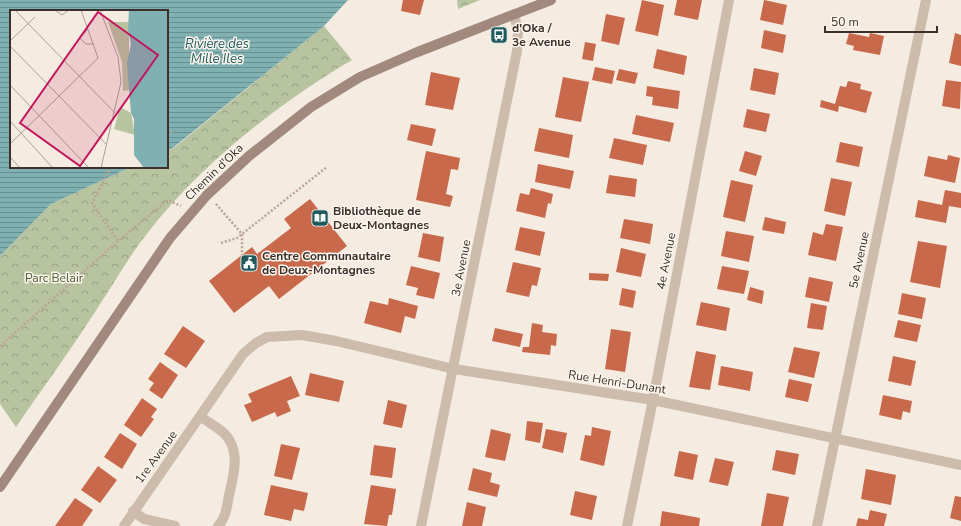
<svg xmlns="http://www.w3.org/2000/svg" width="961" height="526" viewBox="0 0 961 526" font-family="'Nunito Sans',sans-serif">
<defs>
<pattern id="park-crowns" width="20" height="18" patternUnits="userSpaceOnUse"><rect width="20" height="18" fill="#b8c4a0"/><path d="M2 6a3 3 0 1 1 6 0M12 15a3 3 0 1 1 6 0" fill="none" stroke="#97a083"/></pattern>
<pattern id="water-rules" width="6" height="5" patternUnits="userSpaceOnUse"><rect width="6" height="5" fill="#7fb0b2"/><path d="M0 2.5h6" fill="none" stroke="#699091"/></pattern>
</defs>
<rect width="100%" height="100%" fill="#f4ebe1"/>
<g fill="url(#park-crowns)">
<path d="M457,0H480L458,9Z"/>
<path d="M324,26L352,60C279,103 201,164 149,231C129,256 113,285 95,312C70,351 42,389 16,427L0,404V256L51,204L131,167H167V151L175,147Z"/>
</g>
<path fill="url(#water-rules)" d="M0,0H348L324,26L174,147L167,151V11H11V167H131L51,204L0,256Z"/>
<g fill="#c8694b">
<path d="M403,0H424L420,15L401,11Z"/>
<path d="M642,0L664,5L658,36L635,31Z"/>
<path d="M677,0H702L698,20L674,15Z"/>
<path d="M764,0L787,5L783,25L760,20Z"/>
<path d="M606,14L625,18L619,45L601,41Z"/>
<path d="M764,30L786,35L783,53L761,48Z"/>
<path d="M849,33L869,37L870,33L884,36L880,55L853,50L854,46L846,44Z"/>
<path d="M955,33L961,35V66L949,63Z"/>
<path d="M585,42L596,44L593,61L582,59Z"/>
<path d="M657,49L687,56L684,75L653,68Z"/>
<path d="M595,67L615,71L612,84L592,80Z"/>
<path d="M754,68L779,73L775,95L750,90Z"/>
<path d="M619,69L638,73L635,84L616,80Z"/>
<path d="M431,72L460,78L453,110L425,105Z"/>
<path d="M563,77L589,82L581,122L555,117Z"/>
<path d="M946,80L961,82L960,109L942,106Z"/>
<path d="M848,81L861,84L860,89L872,92L866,113L839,106L838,112L820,107L821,100L835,104L840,86L846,87Z"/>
<path d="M647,86L680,91L678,109L652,105L653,97L646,96Z"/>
<path d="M747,109L770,114L766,132L743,127Z"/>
<path d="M636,115L674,123L670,142L632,134Z"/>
<path d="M411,124L436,129L432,146L407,140Z"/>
<path d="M539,128L573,135L569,158L534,151Z"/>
<path d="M614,138L647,145L643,165L609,158Z"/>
<path d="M840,142L863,147L859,167L836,162Z"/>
<path d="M426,151L460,158L458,170L451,169L446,194L453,196L450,207L416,200Z"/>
<path d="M745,151L762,156L756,176L739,171Z"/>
<path d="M948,155L960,158L955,183L924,176L928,156L947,160Z"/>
<path d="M538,164L574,171L570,189L535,182Z"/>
<path d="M609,175L637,179L635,197L606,193Z"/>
<path d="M831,178L852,182L845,216L824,211Z"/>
<path d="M731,180L753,185L745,222L723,217Z"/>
<path d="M531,188L553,194L551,204L548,203L545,218L516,211L520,193L529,195Z"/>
<path d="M945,190L961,193V208L949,206L946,223L915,217L918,200L942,205Z"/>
<path d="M310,199L347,246L279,299L269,286L234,313L209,281L252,247L257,254L291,228L284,219Z"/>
<path d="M765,217L786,222L784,234L762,230Z"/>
<path d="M624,219L653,224L650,244L620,238Z"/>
<path d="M826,224L843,227L836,261L808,255L813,232L823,235Z"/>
<path d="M520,227L545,232L540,256L515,250Z"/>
<path d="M726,231L754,236L749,262L721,256Z"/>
<path d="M423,233L444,237L440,262L418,257Z"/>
<path d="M918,241L947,246L940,288L910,282Z"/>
<path d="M621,248L646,254L641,277L616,272Z"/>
<path d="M513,262L541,268L537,286L532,285L529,297L506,292Z"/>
<path d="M411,266L440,273L434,299L416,295L418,288L406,285Z"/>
<path d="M722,266L749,271L744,294L717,289Z"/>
<path d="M589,273L609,274L608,281L589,280Z"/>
<path d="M809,277L833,282L829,302L805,297Z"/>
<path d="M750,287L764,291L762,304L747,300Z"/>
<path d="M622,288L636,291L633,308L619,305Z"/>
<path d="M902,293L926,298L922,319L898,314Z"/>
<path d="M389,298L418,306L415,319L405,316L401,333L364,323L370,301L388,305Z"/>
<path d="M701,302L730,308L726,331L696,325Z"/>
<path d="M811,303L827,306L823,330L807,328Z"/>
<path d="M898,320L921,325L917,342L894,337Z"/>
<path d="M532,323L543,325L542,332L557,334L556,346L551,345L550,355L522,352L523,347H529Z"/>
<path d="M183,326L205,341L186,368L164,354Z"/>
<path d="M495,328L523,334L520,347L492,341Z"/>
<path d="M611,329L631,332L625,372L605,369Z"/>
<path d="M794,347L820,352L814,378L788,372Z"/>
<path d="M696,351L716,355L710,390L689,387Z"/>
<path d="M893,356L916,361L911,386L888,381Z"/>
<path d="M160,362L178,375L162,399L149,390L154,383L148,379Z"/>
<path d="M721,366L753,372L750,391L718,385Z"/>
<path d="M310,373L344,381L339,402L305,395Z"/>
<path d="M291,376L300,396L287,401L291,411L277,417L275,412L252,422L244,405L252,402L248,394Z"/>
<path d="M789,379L812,384L808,402L785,397Z"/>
<path d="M883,395L912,401L910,413L903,411L901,420L879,415Z"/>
<path d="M142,398L157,409L151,417L154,419L141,437L124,425Z"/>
<path d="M388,400L407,405L402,428L383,424Z"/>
<path d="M527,421L543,423L540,443L525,440Z"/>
<path d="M592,427L611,431L604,466L580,460L585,435L591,436Z"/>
<path d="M491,429L511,434L505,461L485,457Z"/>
<path d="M546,429L567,433L563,453L542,448Z"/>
<path d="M120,433L137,444L122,469L104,457Z"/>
<path d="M281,444L300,448L292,480L274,476Z"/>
<path d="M374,445L396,448L392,478L370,475Z"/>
<path d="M776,450L799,454L795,475L772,470Z"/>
<path d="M679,451L698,455L693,480L674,476Z"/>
<path d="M715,458L734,462L728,486L709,482Z"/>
<path d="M98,466L117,480L100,503L81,490Z"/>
<path d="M473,468L492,473L490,482L500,485L497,497L468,490Z"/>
<path d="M866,469L896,475L891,505L861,499Z"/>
<path d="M271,485L308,493L304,511L294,509L291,521L264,515Z"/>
<path d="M371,485L396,489L392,515H389L387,526L364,524Z"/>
<path d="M575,491L597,496L592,520L570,515Z"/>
<path d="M767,493L789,497L783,526H761Z"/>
<path d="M955,496L961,497V521L950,518Z"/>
<path d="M75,498L93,510L82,526H55Z"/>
<path d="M467,502L486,507L482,526H462Z"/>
<path d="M870,510L887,514L884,526H856L858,518L868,520Z"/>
<path d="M662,511L700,518L699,526H660Z"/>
</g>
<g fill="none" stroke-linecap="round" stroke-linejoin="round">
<g stroke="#b9a596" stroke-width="2.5" stroke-dasharray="2 2" stroke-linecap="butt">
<path d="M167,135L172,132"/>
<path d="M111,167L92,203L118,241"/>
<path d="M216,204L242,234V255"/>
<path d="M221,243L237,238L327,167"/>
<path d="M0,346L118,241L168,200L181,206"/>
</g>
<g stroke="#cdbbac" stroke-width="10">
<path d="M201,417C208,422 217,427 224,433C241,450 234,474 229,495C227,506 226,518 218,526"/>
<path d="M133,511L144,519L175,526"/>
<path d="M124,526L243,354L256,343L267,337L302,335L336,341L454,369L653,400L961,465"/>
<path d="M421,526L517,51L518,31L514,14"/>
<path d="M627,526L653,400L729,0"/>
<path d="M817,526L926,0"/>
</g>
<path stroke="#a18a7d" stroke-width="10" d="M0,487L170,238L207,195L249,156L311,107L360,77L415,53L551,0"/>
</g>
<defs>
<symbol id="bus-square" viewBox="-11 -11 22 22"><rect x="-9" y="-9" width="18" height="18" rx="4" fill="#1f5a5e" stroke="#fbf5ee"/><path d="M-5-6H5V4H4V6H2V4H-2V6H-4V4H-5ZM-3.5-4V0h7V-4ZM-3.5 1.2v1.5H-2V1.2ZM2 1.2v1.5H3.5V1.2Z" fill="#fff"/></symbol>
<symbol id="library-square" viewBox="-11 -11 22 22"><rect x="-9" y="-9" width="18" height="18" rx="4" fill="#1f5a5e" stroke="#fbf5ee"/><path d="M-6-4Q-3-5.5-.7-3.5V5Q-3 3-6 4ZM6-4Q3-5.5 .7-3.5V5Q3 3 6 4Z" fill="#fff"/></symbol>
<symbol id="civic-square" viewBox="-11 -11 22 22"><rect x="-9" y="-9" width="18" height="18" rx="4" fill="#1f5a5e" stroke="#fbf5ee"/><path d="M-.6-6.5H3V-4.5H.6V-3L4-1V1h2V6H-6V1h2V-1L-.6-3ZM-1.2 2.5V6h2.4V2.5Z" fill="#fff"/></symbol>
</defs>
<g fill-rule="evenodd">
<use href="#bus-square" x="489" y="25" width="20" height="20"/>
<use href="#library-square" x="310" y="208" width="20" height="20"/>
<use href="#civic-square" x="239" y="253" width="20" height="20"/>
</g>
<g text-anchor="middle" stroke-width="3" stroke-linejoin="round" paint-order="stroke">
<g font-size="12" font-weight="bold" fill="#3b302b" stroke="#fbf5ee" text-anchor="start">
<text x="512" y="32">d'Oka /<tspan x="512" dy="14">3e Avenue</tspan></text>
<text x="333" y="215">Bibliothèque de<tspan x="333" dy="14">Deux-Montagnes</tspan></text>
<text x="262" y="260">Centre Communautaire<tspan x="262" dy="14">de Deux-Montagnes</tspan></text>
</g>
<g font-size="12" fill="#3b302b" stroke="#fbf5ee">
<text transform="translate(214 172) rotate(-44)" y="4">Chemin d'Oka</text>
<text transform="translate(859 260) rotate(-78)" y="4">5e Avenue</text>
<text transform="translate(666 261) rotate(-79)" y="4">4e Avenue</text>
<text transform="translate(461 268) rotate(-79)" y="4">3e Avenue</text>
<text transform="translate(617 382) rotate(9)" y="4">Rue Henri-Dunant</text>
<text transform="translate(156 457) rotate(-54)" y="4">1re Avenue</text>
</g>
<g font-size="12" fill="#4a5a2e" stroke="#fbf5ee">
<text x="54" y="282">Parc Belair</text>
</g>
<g font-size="13" font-style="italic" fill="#1f5a5e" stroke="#fbf5ee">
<text x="217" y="48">Rivière des<tspan x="217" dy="15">Mille Îles</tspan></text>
</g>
</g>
<g transform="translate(10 10)">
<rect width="158" height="158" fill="#f4ebe1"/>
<path d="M98,12H119V80L113,81L112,52ZM110,97L121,103L125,125L104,119Z" fill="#b8c4a0"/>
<path d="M119,0H158V158H134L124,145V109L121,103L117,53L121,34L118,19Z" fill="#7fb0b2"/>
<path fill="none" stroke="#aaa098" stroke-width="1" d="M5,0L105,103M45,0L52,5L59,0M90,0L108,47L111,72L91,158M78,19L70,28L76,34H84M0,31L25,7M0,36L97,135M0,75L79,158M0,111L43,158M0,134L88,48L71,0M0,147L10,158"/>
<path fill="#c2185b" fill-opacity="0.15" stroke="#c2185b" stroke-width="2" d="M88,2L148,45L70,156L10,113Z"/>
<rect width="158" height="158" fill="none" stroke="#3b302b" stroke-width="2"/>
</g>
<path d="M825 26v6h112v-6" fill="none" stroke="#3b302b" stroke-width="2"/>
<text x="831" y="26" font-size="12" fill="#3b302b" stroke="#fbf5ee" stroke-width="3" paint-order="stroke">50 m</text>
</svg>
